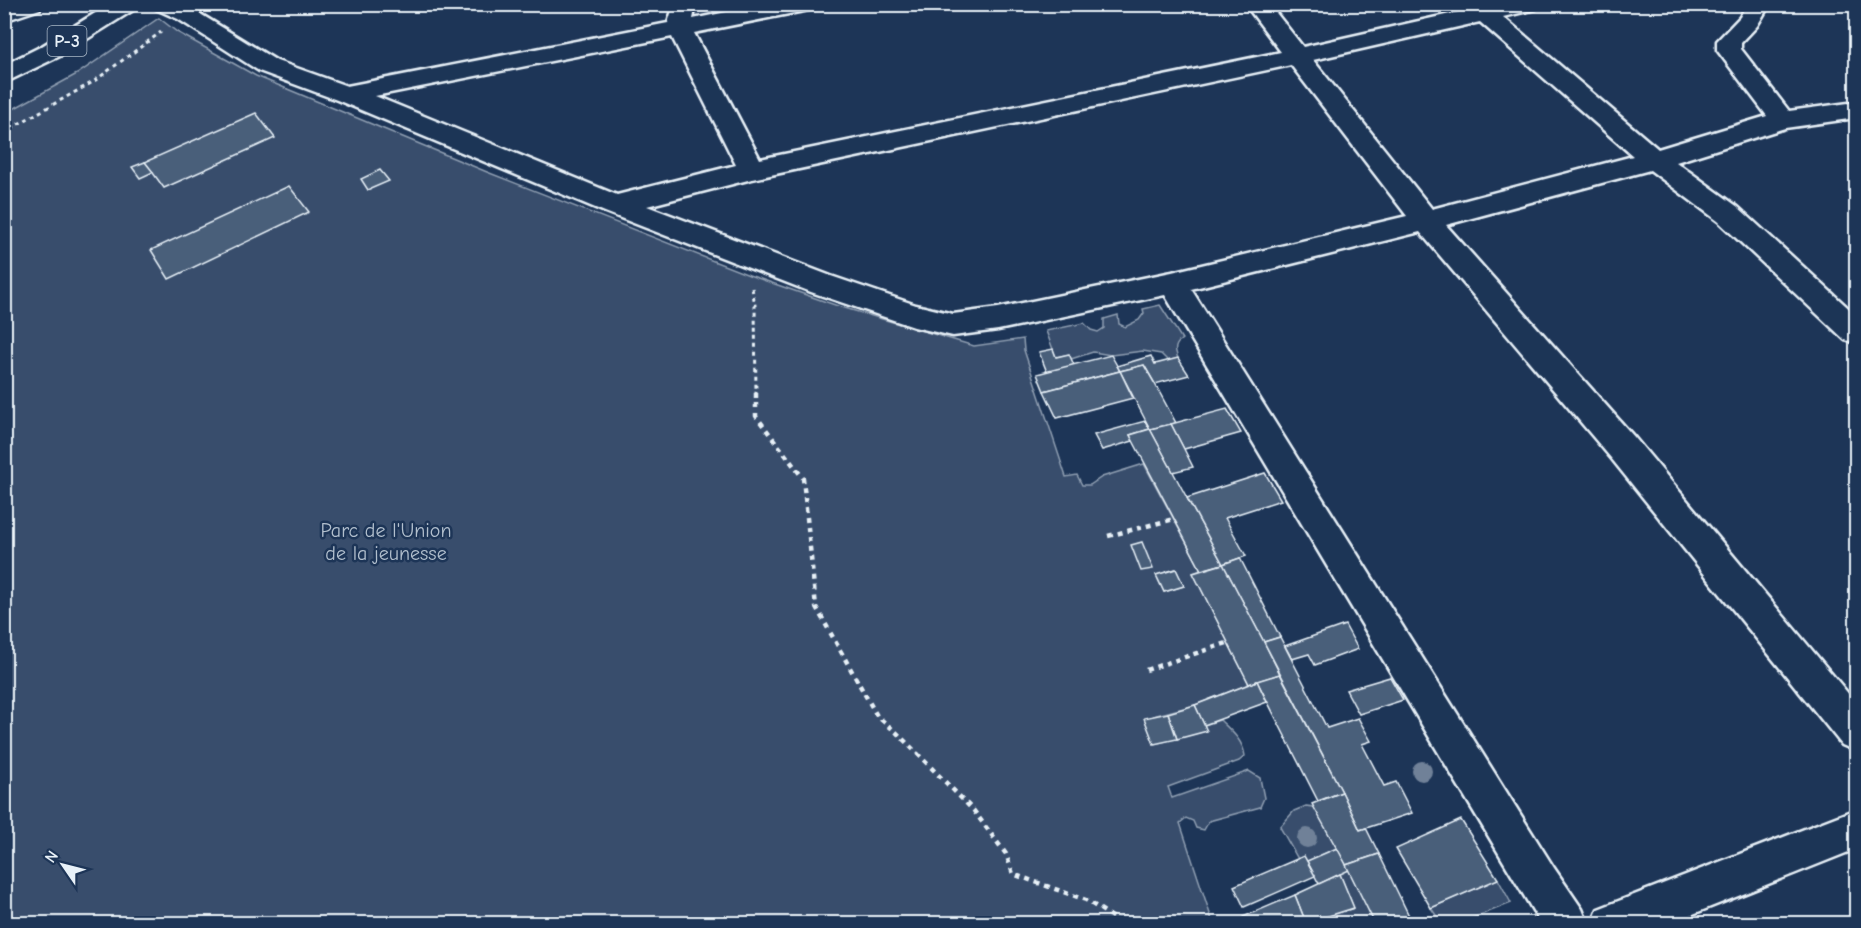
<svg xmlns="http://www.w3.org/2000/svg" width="1861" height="928" viewBox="0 0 1861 928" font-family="'Comic Neue',sans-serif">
<rect width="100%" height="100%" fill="#1d3557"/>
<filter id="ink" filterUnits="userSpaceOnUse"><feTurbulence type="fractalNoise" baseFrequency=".0167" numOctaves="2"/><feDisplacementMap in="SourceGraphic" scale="12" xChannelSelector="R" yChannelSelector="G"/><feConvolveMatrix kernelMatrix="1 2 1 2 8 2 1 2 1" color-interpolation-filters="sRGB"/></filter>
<g filter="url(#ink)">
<g fill="#374d6c" stroke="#909fb2" stroke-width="1.5" fill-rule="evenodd">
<path d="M159,18L177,32L256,76L487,172L749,275L838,306L974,346L1023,339L1024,350L1066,477L1077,475L1082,485H1090L1102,477L1144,464L1201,570L1193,573L1249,684L1195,705L1145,718L1154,744L1206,731L1204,725L1220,720C1231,731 1243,740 1245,756L1239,761L1168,787L1172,798L1249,771L1260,778L1264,798L1260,807L1209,821L1204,830L1196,828L1193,821L1186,818L1180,823L1213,923H5L4,114L77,74ZM1176,569L1184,586L1164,592L1156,575Z"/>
<path d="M1160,305L1182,339C1175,345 1174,349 1178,358L1168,361L1161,354L1143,351L1111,355L1093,352L1071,359L1069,354L1056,357L1046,331L1084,323L1091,330L1098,332L1104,328V319L1118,315L1119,324L1125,327L1139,320L1144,313L1143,309Z"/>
<path d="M1306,806L1314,807L1337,848L1307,861L1304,856L1298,859L1280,827L1294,811Z"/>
<path d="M1349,870L1375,924H1304L1354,908L1340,874Z"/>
<path d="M1498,879L1511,903L1460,923H1433L1440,921L1431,908Z"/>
</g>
<g fill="#495e7a" stroke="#e8f1f8" stroke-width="1.5">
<path d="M256,113L275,138L164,188L145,162Z"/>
<path d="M145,162L153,172L140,178L132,167Z"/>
<path d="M380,170L389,181L368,190L361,179Z"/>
<path d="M289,186L309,212L169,279L151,250Z"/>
<path d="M1053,349L1056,357L1069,354L1074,365L1047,372L1039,352Z"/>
<path d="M1111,355L1120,371L1044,391L1037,374Z"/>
<path d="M1151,356L1155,364L1178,358L1189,375L1155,384L1144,365L1120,371L1117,366Z"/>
<path d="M1144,365L1155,384L1176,423L1150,429L1120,371Z"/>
<path d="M1120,371L1133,398L1057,418L1044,391Z"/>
<path d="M1227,409L1241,433L1184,449L1171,424Z"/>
<path d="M1145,421L1150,429L1130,435L1133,441L1102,450L1094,435Z"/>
<path d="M1171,424L1184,449L1193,467L1173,472L1150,429Z"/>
<path d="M1150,429L1187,498L1223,564L1201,570L1130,435Z"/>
<path d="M1265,473L1281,500L1225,518L1246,556L1223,564L1187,498Z"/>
<path d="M1142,542L1153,569L1141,571L1131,545Z"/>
<path d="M1240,558L1280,637L1264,642L1223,564Z"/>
<path d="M1223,564L1264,642L1280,674L1249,684L1193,573Z"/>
<path d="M1176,569L1184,586L1164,592L1156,575Z"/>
<path d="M1345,625L1358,649L1315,665L1309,654L1292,659L1285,646Z"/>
<path d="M1280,637L1327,728L1358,718L1371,741L1362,744L1384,786L1396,782L1412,813L1360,830L1342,792L1264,642Z"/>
<path d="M1280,674L1342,792L1318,801L1257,681Z"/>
<path d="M1390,677L1403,700L1359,714L1346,690Z"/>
<path d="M1257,681L1267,702L1204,725L1195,705Z"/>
<path d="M1195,705L1207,731L1177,739L1168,713Z"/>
<path d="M1168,713L1177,739L1154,744L1144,718Z"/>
<path d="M1342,792L1360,830L1366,828L1379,854L1346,865L1312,804Z"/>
<path d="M1461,820L1498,879L1431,908L1396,849Z"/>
<path d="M1337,848L1349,870L1319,884L1307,861Z"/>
<path d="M1379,854L1413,924H1375L1346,865Z"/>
<path d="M1304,856L1315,876L1244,907L1234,886Z"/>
<path d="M1340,874L1354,908L1306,923L1295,895Z"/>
<path d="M1295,895L1306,923L1241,924L1243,917Z"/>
</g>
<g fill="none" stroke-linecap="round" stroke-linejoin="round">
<defs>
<g id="minor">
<path d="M8,4H43L40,9L4,21V6Z"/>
<path d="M153,4H184L277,61L347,86L668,23L674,4H692L695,9L693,19L765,4H815L812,9L804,11L694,33L760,159L1281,52L1245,4H1269L1303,47L1468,10L1463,4H1539L1536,9L1503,17L1658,149L1767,116L1717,50V41L1740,17L1747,4H1770L1757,26L1741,43V49L1789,111L1856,102V118L1785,128L1676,162L1738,207L1856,315V343L1845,340L1718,221L1650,170L1446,225L1635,438L1856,703V751L1842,745L1611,458L1420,232L1191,289L1554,868L1582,909L1588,924H1541L1165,295L998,330L953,336L914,327L811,292L605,212L337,100L259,71L178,19L156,9ZM1480,22L1633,156L1432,209L1313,60ZM672,37L736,165L617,195L375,96ZM1291,65L1407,216L1172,272L998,308L953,314L916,305L831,276L647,206L752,179Z"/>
<path d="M1856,809V849L1668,924H1592L1598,909Z"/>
</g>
<path id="trunk" d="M110,4H138L135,9L60,56L4,83V65L42,46Z"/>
</defs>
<use href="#minor" stroke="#e8f1f8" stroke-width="5"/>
<use href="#trunk" stroke="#e8f1f8" stroke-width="5"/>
<g stroke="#e8f1f8" stroke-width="3" stroke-dasharray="4 4" stroke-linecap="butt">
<path d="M4,132L93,82L161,32"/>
<path d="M752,288L755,305L756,394"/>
</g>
<g stroke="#e8f1f8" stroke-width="4.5" stroke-dasharray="5 5" stroke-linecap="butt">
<path d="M756,393V416L803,478L816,607L877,716L896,732L974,811L1006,854L1013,874L1086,900L1123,924"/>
<path d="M1108,536L1174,519"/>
<path d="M1146,670L1227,643"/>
</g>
<use href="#minor" fill="#1d3557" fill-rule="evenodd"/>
<use href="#trunk" fill="#1d3557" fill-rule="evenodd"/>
</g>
<g fill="#708198">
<circle cx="1422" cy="771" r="10"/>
<circle cx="1307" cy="838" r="10"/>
</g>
</g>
<g text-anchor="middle" stroke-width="5" stroke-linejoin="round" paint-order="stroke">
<rect fill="#1d3557" stroke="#abb9c8" stroke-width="1.5" x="47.5" y="26" width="39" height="30" rx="4.5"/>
<g font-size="18" font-weight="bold" fill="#e8f1f8">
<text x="67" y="47">P-3</text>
</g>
<g font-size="20" fill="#b3c0ce" stroke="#1d3557">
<text x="386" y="537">Parc de l'Union<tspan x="386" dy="23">de la jeunesse</tspan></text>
</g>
</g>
<rect width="1861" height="928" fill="none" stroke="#1d3557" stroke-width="24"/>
<rect x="12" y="12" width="1837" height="904" fill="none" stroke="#e8f1f8" stroke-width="2" filter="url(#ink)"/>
<g transform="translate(63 865) rotate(305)" stroke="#1d3557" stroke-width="4.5" paint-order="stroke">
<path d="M0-4.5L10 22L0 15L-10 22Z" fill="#e8f1f8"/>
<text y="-9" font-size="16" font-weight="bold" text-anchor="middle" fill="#e8f1f8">N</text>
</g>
</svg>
